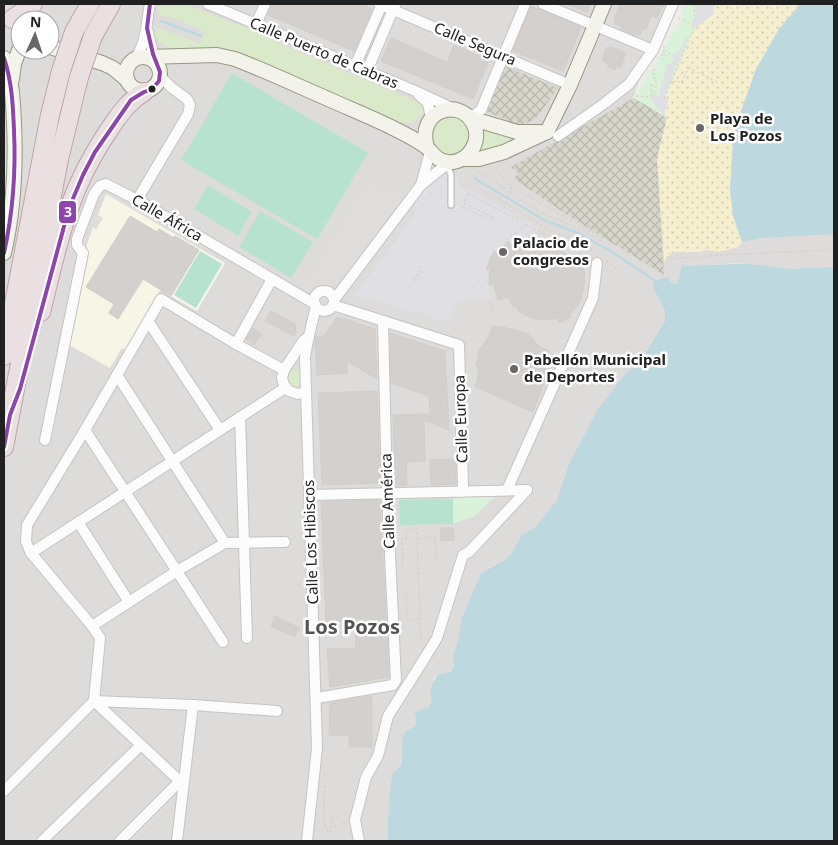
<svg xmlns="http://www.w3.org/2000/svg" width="838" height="845" viewBox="0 0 838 845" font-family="'Noto Sans',sans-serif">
<defs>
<pattern id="construction-cross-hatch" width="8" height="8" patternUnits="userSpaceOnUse" patternTransform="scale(1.25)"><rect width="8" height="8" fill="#d7d6cb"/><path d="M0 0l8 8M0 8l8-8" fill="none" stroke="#b8b7ae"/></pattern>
<pattern id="sand-dots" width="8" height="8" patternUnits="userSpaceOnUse" patternTransform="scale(1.25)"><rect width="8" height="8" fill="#f5eecf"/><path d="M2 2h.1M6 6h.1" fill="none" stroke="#d2ccb1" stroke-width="1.8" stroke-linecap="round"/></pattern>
</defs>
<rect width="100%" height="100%" fill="#eeece9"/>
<path fill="#dddcda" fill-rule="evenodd" d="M4,4H668L633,98L667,118L682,266L678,280L674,284L670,282L667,277L658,278L655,281L654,287L665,311V321L644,355L623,377L557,500L536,526L531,530L522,534L511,554L504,560L488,568L458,641L453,655L454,664L450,671L443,674H438L434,679L432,699L429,707L414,712L416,719L415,726L410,728L405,731L401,745L402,760L398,768L388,811V841H4ZM20,20H50V50H20Z"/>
<path fill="#f6f5e6" d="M106,194L225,263L197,311L160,290L125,349L122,348L110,368L69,345L87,244L93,227L96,229L103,218L98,215Z"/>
<g fill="url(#construction-cross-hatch)">
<path d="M505,66L558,88L543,109L536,118L530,122L521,124L513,123L486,111Z"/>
<path d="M634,98L637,99L667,118L657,158L664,275L564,213L523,185L514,178L518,173L511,168L516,164Z"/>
</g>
<g fill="#dae9ca">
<path d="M161,4H184L249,29L318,60L422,104C425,115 417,124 405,123C401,123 396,121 392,119L246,55L228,50L211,48L193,50L178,49L166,46L156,40L155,27L187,38L199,44L205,32L180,20L156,14Z"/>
<circle cx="451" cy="136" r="19"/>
<path d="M480,125L521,139L487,153L477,155C483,145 482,136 480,125Z"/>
<path d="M296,370L300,371V386L298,389L296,390L288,384L287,377L289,371Z"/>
</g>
<path fill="url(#sand-dots)" d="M715,4H800L779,29L756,69L740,114L733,138L730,190L733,216L742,242C736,248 726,251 718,252C712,252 706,250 701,252H673L664,262L657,158L667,118L664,116L668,100L665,99L695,27L713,14Z"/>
<g fill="#d9f2d9">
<path d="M684,4H715L713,14L698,26L695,27L665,98L668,100L664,116L634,98L653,68H657V58C663,52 667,42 672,34C676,28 680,24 682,17H681Z"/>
<path d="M496,495L475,516L453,524V499L465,496Z"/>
</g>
<g fill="#b7e2d0">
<path d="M232,73L368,153L317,239L181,160Z"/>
<path d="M208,185L252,212L238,236L194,209Z"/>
<path d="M260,211L313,242L291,278L239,247Z"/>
<path d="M200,251L222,264L196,308L174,295Z"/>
<path d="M453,499V524L400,525L399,500Z"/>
</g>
<g fill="#dedddc">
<path d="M366,180L382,188L386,189L405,187L412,188L345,277L340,281L332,285L321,286L315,289L309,294L307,295L302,291L304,288L302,286Z"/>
<path d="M463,368L468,373L471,483L465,479Z"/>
</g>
<g fill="#e0dfe3">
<path d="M698,4H715L713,14L698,26L695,27L691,26L693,19L696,16L697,6Z"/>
<path d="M686,37H688L663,97L668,100L664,116L650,99V96H658L666,69V64L668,65L672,63L673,58L670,56L679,51Z"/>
<path d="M446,171L454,174L467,189L504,208L513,215L539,228L533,235L520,240L513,246L508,241L497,253L494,252L486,269H490L489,277V290L491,299L456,302L450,316L445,322L433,319V315L412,312L369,299L368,301L353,296L387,253L418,209L411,203L419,192Z"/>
</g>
<g fill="#bed8df">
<path d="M800,4H834V237L742,242L733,216L730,190L733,138L740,114L756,69L779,29Z"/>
<path d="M834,260V841H388C388,818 388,795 393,773C407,762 400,757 402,743C402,739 404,735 405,731L415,726L416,719L414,712L429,707L432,699L430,694L431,687L438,674H443L451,671L454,664L453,655L458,641L462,618L481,573L504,560L511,554L522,534L531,530L536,526L557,500L569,464L598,409L623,377L644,355L665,321V311L653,287C656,277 658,279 668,277L670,282L675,284L678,280L682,266Z"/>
</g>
<path fill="#dddcdb" d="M834,234V267L792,269L740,263L668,267L664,262L673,252H701L704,250L720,252L738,247L742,242L760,238Z"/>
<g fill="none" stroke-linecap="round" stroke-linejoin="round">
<g stroke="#bed8df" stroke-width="2.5">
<path d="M161,21L201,36"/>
<path d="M474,178L544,220L578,233L614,253L655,281"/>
</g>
</g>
<g fill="#d3d0ce" stroke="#d1ceca">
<path d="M272,4H361L372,9L354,51L268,15Z"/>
<path d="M567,4H590L587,12Z"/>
<path d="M620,4H664L657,18L651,16L646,29L643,28L640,35L637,33L636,36L621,29L622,26L615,23L614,20Z"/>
<path d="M531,6L581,27L563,71L513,51Z"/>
<path d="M391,38L447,62L454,45L489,60L473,99L381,61Z"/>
<path d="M607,47L610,49L611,47L626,53L620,68L616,66L615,70L607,67L609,64L602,60Z"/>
<path d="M130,216L157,232L159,229L174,238L175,236L199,250L171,296L143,279L118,319L109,313L114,304L86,287Z"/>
<path d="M533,235L541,239L542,244L558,249L565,253L570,258L576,268L582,267L584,271L585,277L583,291L580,301L577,306L569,314L571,317L559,323L557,318L545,320L536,319L524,315L519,311L515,306L513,307L507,297L498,300L494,285H489V277L490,269H486L494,251L497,253L508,241L513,246L520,240Z"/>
<path d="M271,311L295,324L296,332L294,336L265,321Z"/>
<path d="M337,317L375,329L377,379L347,361V373L317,375L315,340L316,336L323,337Z"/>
<path d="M493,326L503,327L527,333L535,341L537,345L549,351L547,355L553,359L533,412L475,387L477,381L479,370L476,363L478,360L479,350L489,336Z"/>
<path d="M253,328L262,334L254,345L246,339Z"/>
<path d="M390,333L445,351L449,430L424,420L425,461L406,462L407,485L395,486L393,415L430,414L429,396L391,383Z"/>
<path d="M377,391L380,483L322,485L318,393Z"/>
<path d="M455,459L456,484L431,485L430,460Z"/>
<path d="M380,500L389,677L330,687L327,649L356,648L355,621L326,622L321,502Z"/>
<path d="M440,528H454V540L441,541Z"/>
<path d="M275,616L299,628L295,637L271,626Z"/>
<path d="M372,696V747H349V735H329L330,703Z"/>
</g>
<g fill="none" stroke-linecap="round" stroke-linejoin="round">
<defs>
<path id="lane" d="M447,164L451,175V205"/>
<g id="street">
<path d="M208,4L413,90L454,109"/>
<path d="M379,4L570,85"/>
<path d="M543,4L653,50"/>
<path d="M256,24L265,4"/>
<path d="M148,32L153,54L158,65"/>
<path d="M135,59C147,42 146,23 150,4"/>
<path d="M355,66L382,4"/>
<path d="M367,71L395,5"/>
<path d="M419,95L428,103L431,118"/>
<path d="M470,118L481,110L525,4"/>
<path d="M558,136L605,103L629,84L653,50L673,4"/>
<path d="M421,185L430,152"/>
<path d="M137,200L188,114L190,105L187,99L172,88L160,76"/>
<circle cx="324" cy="301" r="10"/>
<path d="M334,300L421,185L447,164L453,162"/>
<path d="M333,305L459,345L463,486L461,492"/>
<path d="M148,321L220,430"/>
<path d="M236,344L272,279"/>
<path d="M117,375L225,543"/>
<path d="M306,392L298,394L289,391L284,385L282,378L284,370L303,341L309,336"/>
<path d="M240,417L247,638"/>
<path d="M85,430L223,642"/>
<path d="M45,440L83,253L77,245V239L94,194L100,186L106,184L137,200L315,304"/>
<path d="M507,490L593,298L597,263"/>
<path d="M310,495L527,490"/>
<path d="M78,522L129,602"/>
<path d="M31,553L285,388"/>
<path d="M92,626L177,571L225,543L285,542"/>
<path d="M317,698L393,685L396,680L387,493L383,321"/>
<path d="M94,701L193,705L277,711"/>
<path d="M94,701L183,784"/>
<path d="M4,791L94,701L100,638L92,626L31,553L26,542L27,525L85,430L161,299L236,344L284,370"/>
<path d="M42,841L141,745"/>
<path d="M120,841L180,781"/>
<path d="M177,841L193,705"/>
<path d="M307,841L317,748L305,358C307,341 312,324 316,306"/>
<path d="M359,841L355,820L366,777L378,756L388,716L421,664L437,638L463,555L469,552L527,490"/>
</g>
<g id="secondary">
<path d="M50,47L102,63L113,68L127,80"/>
<circle cx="143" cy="74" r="17"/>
<path d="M146,57L217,55L235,59C266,71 296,85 326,98C348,108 371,117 393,128C401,132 419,141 426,147C434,153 435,160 447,162C468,164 483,141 473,123C458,96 416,112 427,147"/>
<path d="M4,58C12,79 13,100 14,123C16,167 14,210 4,253"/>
<path d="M12,79L14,64L19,50"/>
<path d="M470,118L517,132H541"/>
<path d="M547,132L570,85L604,4"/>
<path d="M462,159H479L504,152L547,132"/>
</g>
<g id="highway">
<path d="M12,19L21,13L33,4"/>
<path d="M74,32L90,4"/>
<path d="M93,36L111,4"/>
<path d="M41,312C50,277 57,242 69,209C79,179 95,150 113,124C122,111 130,100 144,92"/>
<path d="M4,356L50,115L61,71"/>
<path d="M4,447L59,159L79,77"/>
</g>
</defs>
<use href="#lane" stroke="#c5c4c3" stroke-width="8"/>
<use href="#street" stroke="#c5c4c3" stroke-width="12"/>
<use href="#secondary" stroke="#959782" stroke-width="16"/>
<use href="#highway" stroke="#c1a2ab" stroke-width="20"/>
<g stroke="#d7cac8" stroke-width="1" stroke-dasharray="2.5 2.5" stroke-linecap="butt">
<path d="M694,4L695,18"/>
<path d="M678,18L692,24"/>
<path d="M663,47L665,48L662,53L666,56L670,53"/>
<path d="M663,60L662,59L661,57L665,51H668L670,53"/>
<path d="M670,81L674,83L676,80L681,83L689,68L719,83"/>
<path d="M632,93L635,96L650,97"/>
<path d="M651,96V84H653V95H656V78H653L654,66"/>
<path d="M664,98L694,27"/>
<path d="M478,172C496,180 510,194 527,204C551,219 578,226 602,241L603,239C566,215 524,199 492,168"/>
<path d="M459,181L469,194L590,259"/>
<path d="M471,185L496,197L544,227L573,240L594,250L599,254"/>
<path d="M429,192L431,197"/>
<path d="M462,207L491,220L493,217L464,204L468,194"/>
<path d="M506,239L520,231L524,224"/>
<path d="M668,253L674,259L689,257L696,258L720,255L831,250"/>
<path d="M606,260L619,271"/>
<path d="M606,269L615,274"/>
<path d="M420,271L421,273L415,282L414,279Z"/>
<path d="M474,286L475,290"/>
<path d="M482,286L483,290"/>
<path d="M490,300L496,316"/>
<path d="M401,568H403L402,539H406V529L417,528V537"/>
<path d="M402,593H406L407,620L419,619"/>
<path d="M421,645L417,538L435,537L436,563"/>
<path d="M324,786H325L323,820L328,832L332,831L331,818H334L336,830L342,823L347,822"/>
</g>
<use href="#lane" stroke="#fcfcfc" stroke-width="5"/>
<use href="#street" stroke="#fcfcfc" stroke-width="10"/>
<use href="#secondary" stroke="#f3f3ec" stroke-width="14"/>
<use href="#highway" stroke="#eae0e1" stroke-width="18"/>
<defs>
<g id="highway-bridge">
<path d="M61,71L74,32"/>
<path d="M79,77L93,36"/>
</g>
</defs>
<use href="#highway-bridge" stroke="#c1a2ab" stroke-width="20" stroke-linecap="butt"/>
<path stroke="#d7cac8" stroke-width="1" stroke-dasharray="2.5 2.5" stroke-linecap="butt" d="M504,208L512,187"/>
<use href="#highway-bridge" stroke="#eae0e1" stroke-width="18"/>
<defs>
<g id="bus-1">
<path d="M4,58C12,82 13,106 14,130C16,172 13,212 4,253"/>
<path d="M4,447L10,415L20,389L69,208L83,175L95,152L131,100L144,92L152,89L159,81L160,72L153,54L147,28L150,4"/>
</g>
</defs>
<use href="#bus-1" stroke="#fff" stroke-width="8"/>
<use href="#bus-1" stroke="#8e44ad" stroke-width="4"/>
</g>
<circle fill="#202020" stroke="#fff" stroke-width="2" cx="152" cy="89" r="4.5"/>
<g fill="#686766" stroke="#fff" stroke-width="2">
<circle cx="700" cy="128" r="5"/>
<circle cx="503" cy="252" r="5"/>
<circle cx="514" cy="369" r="5"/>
</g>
<g text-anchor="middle" stroke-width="5" stroke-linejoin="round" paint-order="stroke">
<g font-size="15" fill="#202020" stroke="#fff">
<text transform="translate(475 44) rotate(23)" y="5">Calle Segura</text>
<text transform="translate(324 53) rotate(23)" y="5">Calle Puerto de Cabras</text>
<text transform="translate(167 218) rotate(30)" y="5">Calle África</text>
<text transform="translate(461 419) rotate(-92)" y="5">Calle Europa</text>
<text transform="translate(388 501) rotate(-92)" y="5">Calle América</text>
<text transform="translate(311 542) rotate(-92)" y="5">Calle Los Hibiscos</text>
</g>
<g font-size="15" font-weight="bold" fill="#202020" stroke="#fff" text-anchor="start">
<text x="710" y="124">Playa de<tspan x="710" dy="17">Los Pozos</tspan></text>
<text x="513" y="248">Palacio de<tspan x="513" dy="17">congresos</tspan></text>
<text x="524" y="365">Pabellón Municipal<tspan x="524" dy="17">de Deportes</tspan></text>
</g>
<g font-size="20" font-weight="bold" fill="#535353" stroke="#fff">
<text x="352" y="634">Los Pozos</text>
</g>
</g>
<rect stroke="#fff" stroke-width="2" x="58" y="200" width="19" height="24" rx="5" fill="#8e44ad"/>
<g font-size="14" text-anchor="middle" font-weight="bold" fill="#fff">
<text x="68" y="217">3</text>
</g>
<rect width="838" height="845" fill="none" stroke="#202020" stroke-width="10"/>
<g transform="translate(35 35) rotate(3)"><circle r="24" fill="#ffffff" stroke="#a6a6a6"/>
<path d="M0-4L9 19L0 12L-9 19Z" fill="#686766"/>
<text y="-8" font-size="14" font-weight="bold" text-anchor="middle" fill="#202020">N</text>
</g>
</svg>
